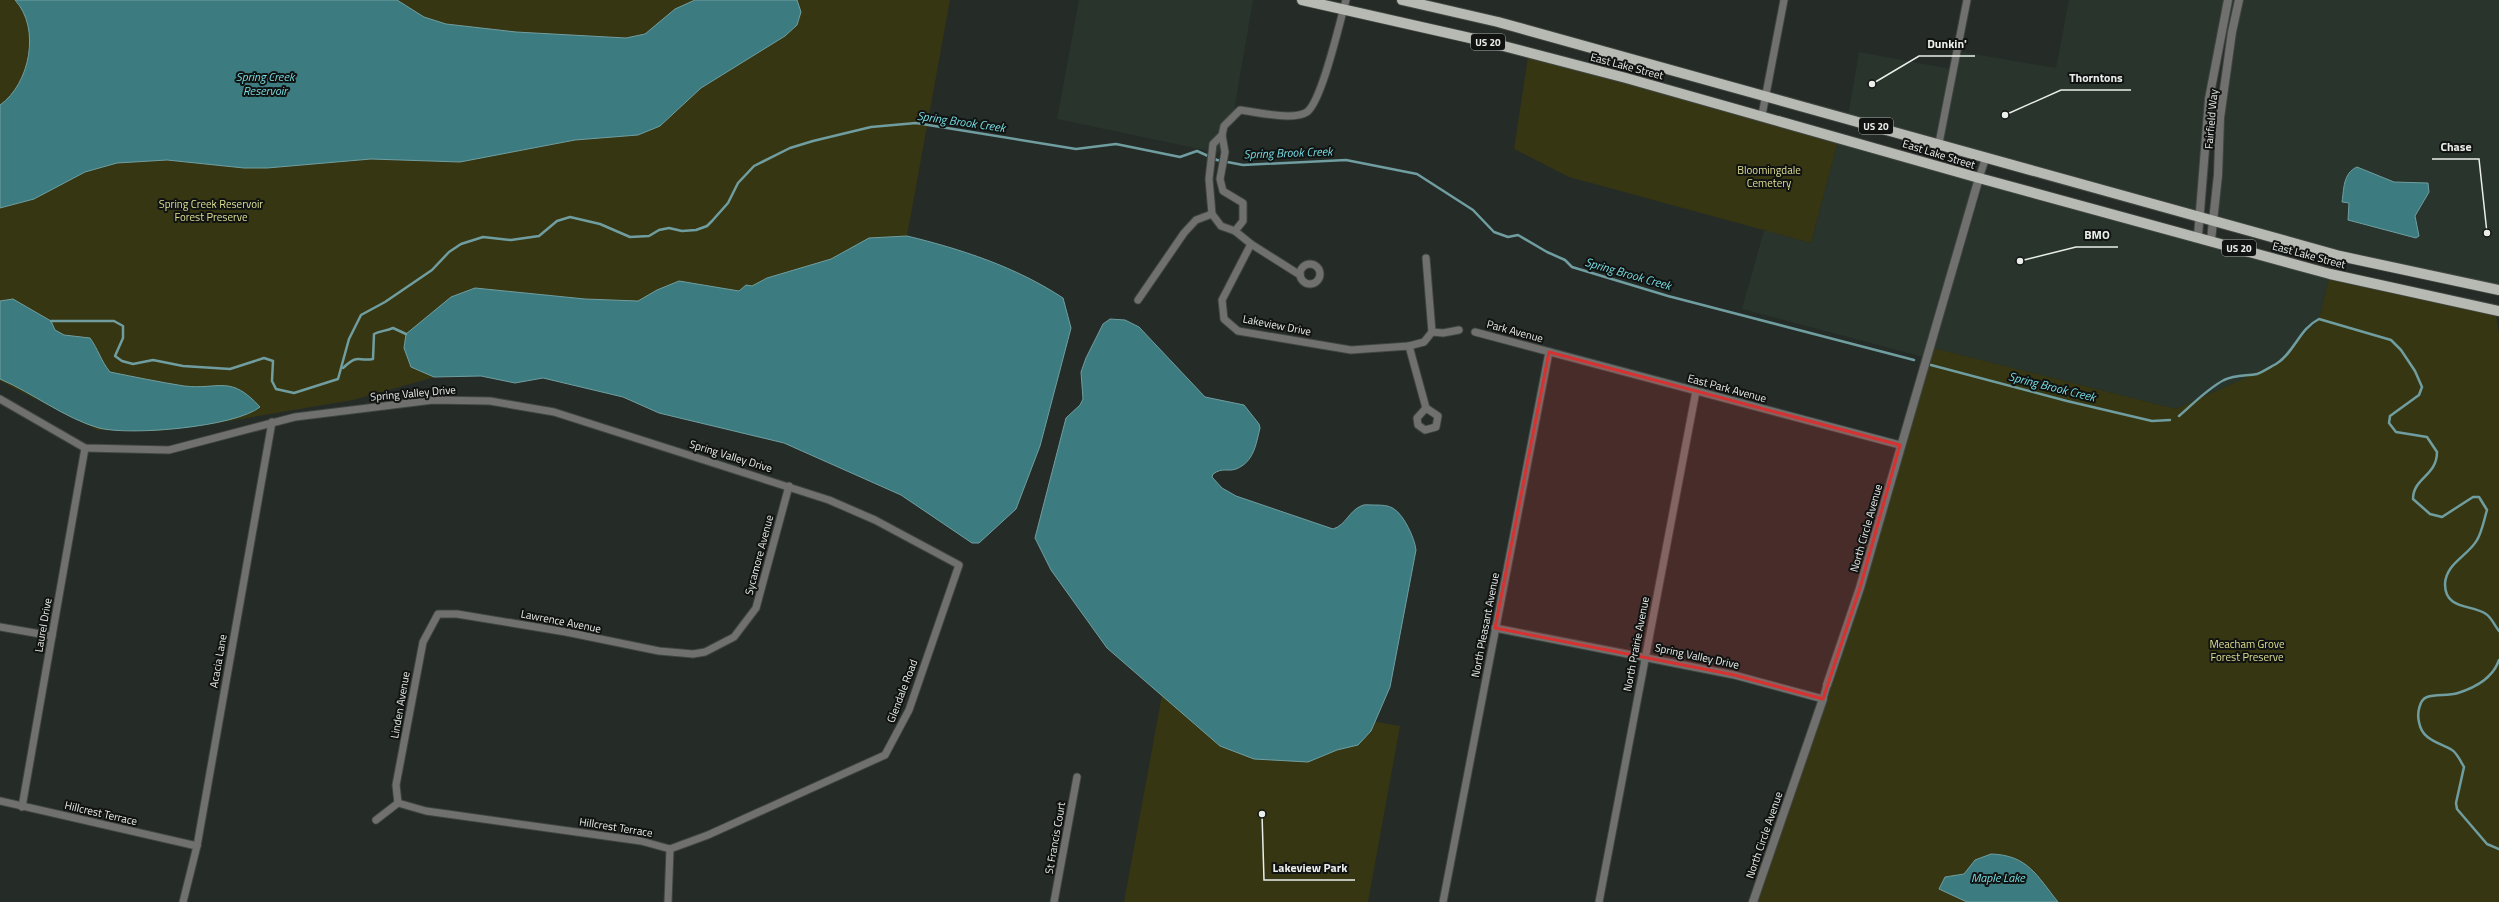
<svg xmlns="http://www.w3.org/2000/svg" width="2499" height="902" viewBox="0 0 2499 902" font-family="'Titillium Web',sans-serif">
<rect width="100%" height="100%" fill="#252b27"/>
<g fill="#28342c">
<path d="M1079,0H1253L1232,122L1226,133L1228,155L1057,119Z"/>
<path d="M2069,0H2225L2206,93L2196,213L1848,116L1859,52L1951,69L1956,51L2056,68Z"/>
<path d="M2242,0H2499V288L2346,254L2217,219L2223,122Z"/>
<path d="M1838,141L1976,180L1923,357L1742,309L1764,230L1811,243Z"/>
<path d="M1983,185L2329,278L2319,319L2276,364L2176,409L1933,348Z"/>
</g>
<g fill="#363613">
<path d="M0,0H950L907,236L816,270L353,400L218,423L159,431L97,430L0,381Z"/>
<path d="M1528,57L1838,141L1811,243L1569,177L1514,149Z"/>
<path d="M2330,274L2496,315L2499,333V902H1754L1860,588L1929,347L2176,409L2276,364L2319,319Z"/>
<path d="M1164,684L1400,726L1368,902H1124Z"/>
</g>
<g fill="#3c7c80" stroke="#709ea0">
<path d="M15,0H397L424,17L446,24L516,32L626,38L645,34L675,9L695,0H797L801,12L797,25L785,36L701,88L660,126L638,135L575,140L460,162L371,159L267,168H244L167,160L117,163L85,172L34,199L0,208V105C30,84 41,28 15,0Z"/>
<path d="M2357,167L2394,182L2428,183L2429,192L2415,216L2419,236L2416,238L2348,220L2349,203L2342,202C2344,189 2343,173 2357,167Z"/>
<path d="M907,236C961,249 1016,267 1063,298L1071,328L1040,446L1016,509L979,543H972L901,495L784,443L659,413L623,397L543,378L515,383L481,376L434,377L411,367L404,348L406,334L451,297L475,288L585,299L638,301L657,290L679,281L739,291L746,285L752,286L767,278L831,259L869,238Z"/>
<path d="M13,299L51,321L55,330L64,335L90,338C98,349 101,361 110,372C135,377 159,382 184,386C220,390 230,374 260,407C235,427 130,436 99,428C64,418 33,393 0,379V301Z"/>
<path d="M1110,319L1125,320L1139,327L1205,397L1244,405L1259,424L1260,428C1256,444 1254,462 1236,469C1227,472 1223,467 1213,474L1212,477L1222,488L1236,496L1333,529C1346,525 1349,511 1361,506C1364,504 1369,505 1373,505C1380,505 1389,505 1394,509C1404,515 1415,539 1416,550L1390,687L1371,731L1358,745L1337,750L1308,762L1254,759L1220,746L1107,648L1051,570L1035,538L1066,418L1080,405L1083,399L1081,372L1086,358L1103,324Z"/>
<path d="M1991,854C2028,855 2037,876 2058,902H1967L1939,889L1945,877L1964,874L1975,860Z"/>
</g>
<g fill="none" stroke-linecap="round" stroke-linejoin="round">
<g stroke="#709ea0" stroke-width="2.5">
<path d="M51,321H114L123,326V338L115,356L122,361L133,364L153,360L183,366L230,369L264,358L273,361L272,381L276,389L294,393L338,379L349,339L361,315L385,302L432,270L449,252L461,244L483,237L511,240L539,236L557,221L570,217L600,224L630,237L649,236L659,230L669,228L682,231L696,230L707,226L712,221L728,203L738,183L754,166L790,148L813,141L871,127L916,123L1076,149L1116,144L1180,157L1197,151L1217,160L1243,165L1346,160L1417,174L1473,210L1494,232L1508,237L1518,235L1547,252L1565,260L1572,267L1668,296L1914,360"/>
<path d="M1931,365L2067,401L2152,421L2170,420"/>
<path d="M343,368C359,353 357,362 373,359L374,334C380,331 386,331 393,328L406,334"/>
<path d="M2179,416C2193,404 2207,389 2224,380C2235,375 2246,376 2257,374C2263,372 2270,367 2276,364C2295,352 2299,329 2319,319L2391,340L2401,350L2415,371L2422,387L2419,395L2390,416L2389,423L2396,432L2427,437L2437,452C2437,476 2413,478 2413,499L2430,514L2442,517L2473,497H2479L2487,510C2484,520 2482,532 2477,540C2468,556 2446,563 2445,584C2445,610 2471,604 2486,614C2491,617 2495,626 2499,631"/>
<path d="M2499,660C2493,678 2474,688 2458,693C2448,696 2436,694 2427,697C2419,700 2417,714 2419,722C2422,740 2438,742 2452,750C2457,753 2461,762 2464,767L2456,803L2457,809L2487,844L2499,849"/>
</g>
<defs>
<g id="minor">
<path d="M1762,115L1784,0"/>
<path d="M1222,135L1213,144L1209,179L1212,214L1221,226L1235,231L1251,244L1300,275"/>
<path d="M1939,143L1967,0"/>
<path d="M1979,178L1986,157"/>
<path d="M1235,231L1243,221V203L1223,191L1220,179L1225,152L1222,135L1224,126L1240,110C1257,112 1293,121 1307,112C1322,101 1340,21 1346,0"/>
<path d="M1251,244L1222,300L1224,319L1238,331L1351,350L1409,346L1426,408L1438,416L1436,427L1425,430L1418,425L1417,418L1426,408"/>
<circle cx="1310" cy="274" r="10"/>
<path d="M1138,300L1184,233L1196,220L1212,214"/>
<path d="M1432,332L1443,333L1459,330"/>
<path d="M1475,332L1900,445"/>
<path d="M1409,346L1424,342L1432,332L1426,258"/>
<path d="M0,399L85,448L169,450L295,417L433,400L490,401L554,412L829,500L875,520L959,565L909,710L885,755L708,835L670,849L641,841L426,811L398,803"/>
<path d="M0,627L52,636"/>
<path d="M1495,628L1734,675L1823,699L1827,685"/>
<path d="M0,801L197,846"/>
<path d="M398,803L396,785L423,642L438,614H457L566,632L659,651L693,654L705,652L734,637L756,608L789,486"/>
<path d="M22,807L85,448"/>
<path d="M376,820L398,803"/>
<path d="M183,902L197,846L272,422"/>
<path d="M668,902L670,849"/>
<path d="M1054,902L1077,777"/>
<path d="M1443,902L1549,352"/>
<path d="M1599,902L1696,391"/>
</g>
<g id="tertiary">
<path d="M2198,236L2209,99L2228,0"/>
<path d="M2211,240L2218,175L2220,118L2232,32L2239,0"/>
<path d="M1827,685L1860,588L1979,178"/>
<path d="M1753,902L1823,699"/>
</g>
<g id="primary">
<path d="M1302,0L1492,43L1626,78L1979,178L2330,274L2499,311"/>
<path d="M1402,0L1498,22L2340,256L2499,290"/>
</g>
</defs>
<use href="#minor" stroke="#414642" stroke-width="9"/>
<use href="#tertiary" stroke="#414642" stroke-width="10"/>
<use href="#primary" stroke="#414642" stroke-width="12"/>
<use href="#minor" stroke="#70716e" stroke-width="7"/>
<use href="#tertiary" stroke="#70716e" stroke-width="8"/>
<use href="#primary" stroke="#b6bab3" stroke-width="10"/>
</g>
<path fill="#d73232" fill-opacity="0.2" stroke="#d73232" stroke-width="3" stroke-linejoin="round" d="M1549,352L1900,445L1860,588L1823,699L1734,675L1495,628Z"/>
<g text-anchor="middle" stroke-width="4" stroke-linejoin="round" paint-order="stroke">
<g fill="#101311" stroke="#a9acaa" stroke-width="1">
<rect x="1471" y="34" width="34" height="16" rx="3"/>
<rect x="1859" y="118" width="34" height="16" rx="3"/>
<rect x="2222" y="240" width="34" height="16" rx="3"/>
</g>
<g font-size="10" font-weight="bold" fill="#eaeeeb">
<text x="1488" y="46">US 20</text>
<text x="1876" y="130">US 20</text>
<text x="2239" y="252">US 20</text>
</g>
<g font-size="11" fill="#eaeeeb" stroke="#101311">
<text transform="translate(1627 66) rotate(15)" y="4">East Lake Street</text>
<text transform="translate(2211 119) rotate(-85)" y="4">Fairfield Way</text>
<text transform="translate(1939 154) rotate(17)" y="4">East Lake Street</text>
<text transform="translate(2309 255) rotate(15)" y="4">East Lake Street</text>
<text transform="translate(1277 325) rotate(11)" y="4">Lakeview Drive</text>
<text transform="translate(1515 331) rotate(15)" y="4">Park Avenue</text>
<text transform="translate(1727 388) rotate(15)" y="4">East Park Avenue</text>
<text transform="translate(413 393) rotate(-5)" y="4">Spring Valley Drive</text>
<text transform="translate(731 456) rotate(17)" y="4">Spring Valley Drive</text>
<text transform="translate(1866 528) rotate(-74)" y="4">North Circle Avenue</text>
<text transform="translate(759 555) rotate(-75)" y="4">Sycamore Avenue</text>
<text transform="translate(561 621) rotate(11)" y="4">Lawrence Avenue</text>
<text transform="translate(43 625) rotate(-80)" y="4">Laurel Drive</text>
<text transform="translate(1485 625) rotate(-79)" y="4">North Pleasant Avenue</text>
<text transform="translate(1636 644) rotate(-79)" y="4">North Prairie Avenue</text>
<text transform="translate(1697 656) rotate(12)" y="4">Spring Valley Drive</text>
<text transform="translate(218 661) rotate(-80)" y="4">Acacia Lane</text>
<text transform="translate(902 691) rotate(-69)" y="4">Glendale Road</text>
<text transform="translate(400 705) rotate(-80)" y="4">Linden Avenue</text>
<text transform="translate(101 813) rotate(13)" y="4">Hillcrest Terrace</text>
<text transform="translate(616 827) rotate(9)" y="4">Hillcrest Terrace</text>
<text transform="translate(1764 835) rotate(-71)" y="4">North Circle Avenue</text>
<text transform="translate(1055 838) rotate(-80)" y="4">St Francis Court</text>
</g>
<g font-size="11" fill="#dfdf94" stroke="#101311">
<text x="1769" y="174">Bloomingdale<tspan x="1769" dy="13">Cemetery</tspan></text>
<text x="211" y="208">Spring Creek Reservoir<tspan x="211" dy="13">Forest Preserve</tspan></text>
<text x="2247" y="648">Meacham Grove<tspan x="2247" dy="13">Forest Preserve</tspan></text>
</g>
<g font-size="12" font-style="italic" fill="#79dfe6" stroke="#101311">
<text x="265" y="81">Spring Creek<tspan x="265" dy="14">Reservoir</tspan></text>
<text transform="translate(961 122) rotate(8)" y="4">Spring Brook Creek</text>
<text transform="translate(1288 153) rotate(-2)" y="4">Spring Brook Creek</text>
<text transform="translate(1628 274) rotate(16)" y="4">Spring Brook Creek</text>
<text transform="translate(2052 387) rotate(14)" y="4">Spring Brook Creek</text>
<text x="1998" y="882">Maple Lake</text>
</g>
</g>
<path fill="none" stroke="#eaeeeb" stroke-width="1.5" d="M1872 84L1919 56H1975M2005 115L2061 90H2131M2487 233L2479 159H2432M2020 261L2076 247H2118M1262 814L1264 880H1355"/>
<g fill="#eaeeeb" stroke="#101311" stroke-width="1.5">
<circle cx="1872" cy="84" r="4"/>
<circle cx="2005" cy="115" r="4"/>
<circle cx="2487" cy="233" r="4"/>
<circle cx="2020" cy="261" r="4"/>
<circle cx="1262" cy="814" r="4"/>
</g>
<g font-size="12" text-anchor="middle" font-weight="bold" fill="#eaeeeb" stroke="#101311" stroke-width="4" stroke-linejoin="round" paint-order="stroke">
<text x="1947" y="48">Dunkin'</text>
<text x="2096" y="82">Thorntons</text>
<text x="2456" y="151">Chase</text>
<text x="2097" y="239">BMO</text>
<text x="1310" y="872">Lakeview Park</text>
</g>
</svg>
